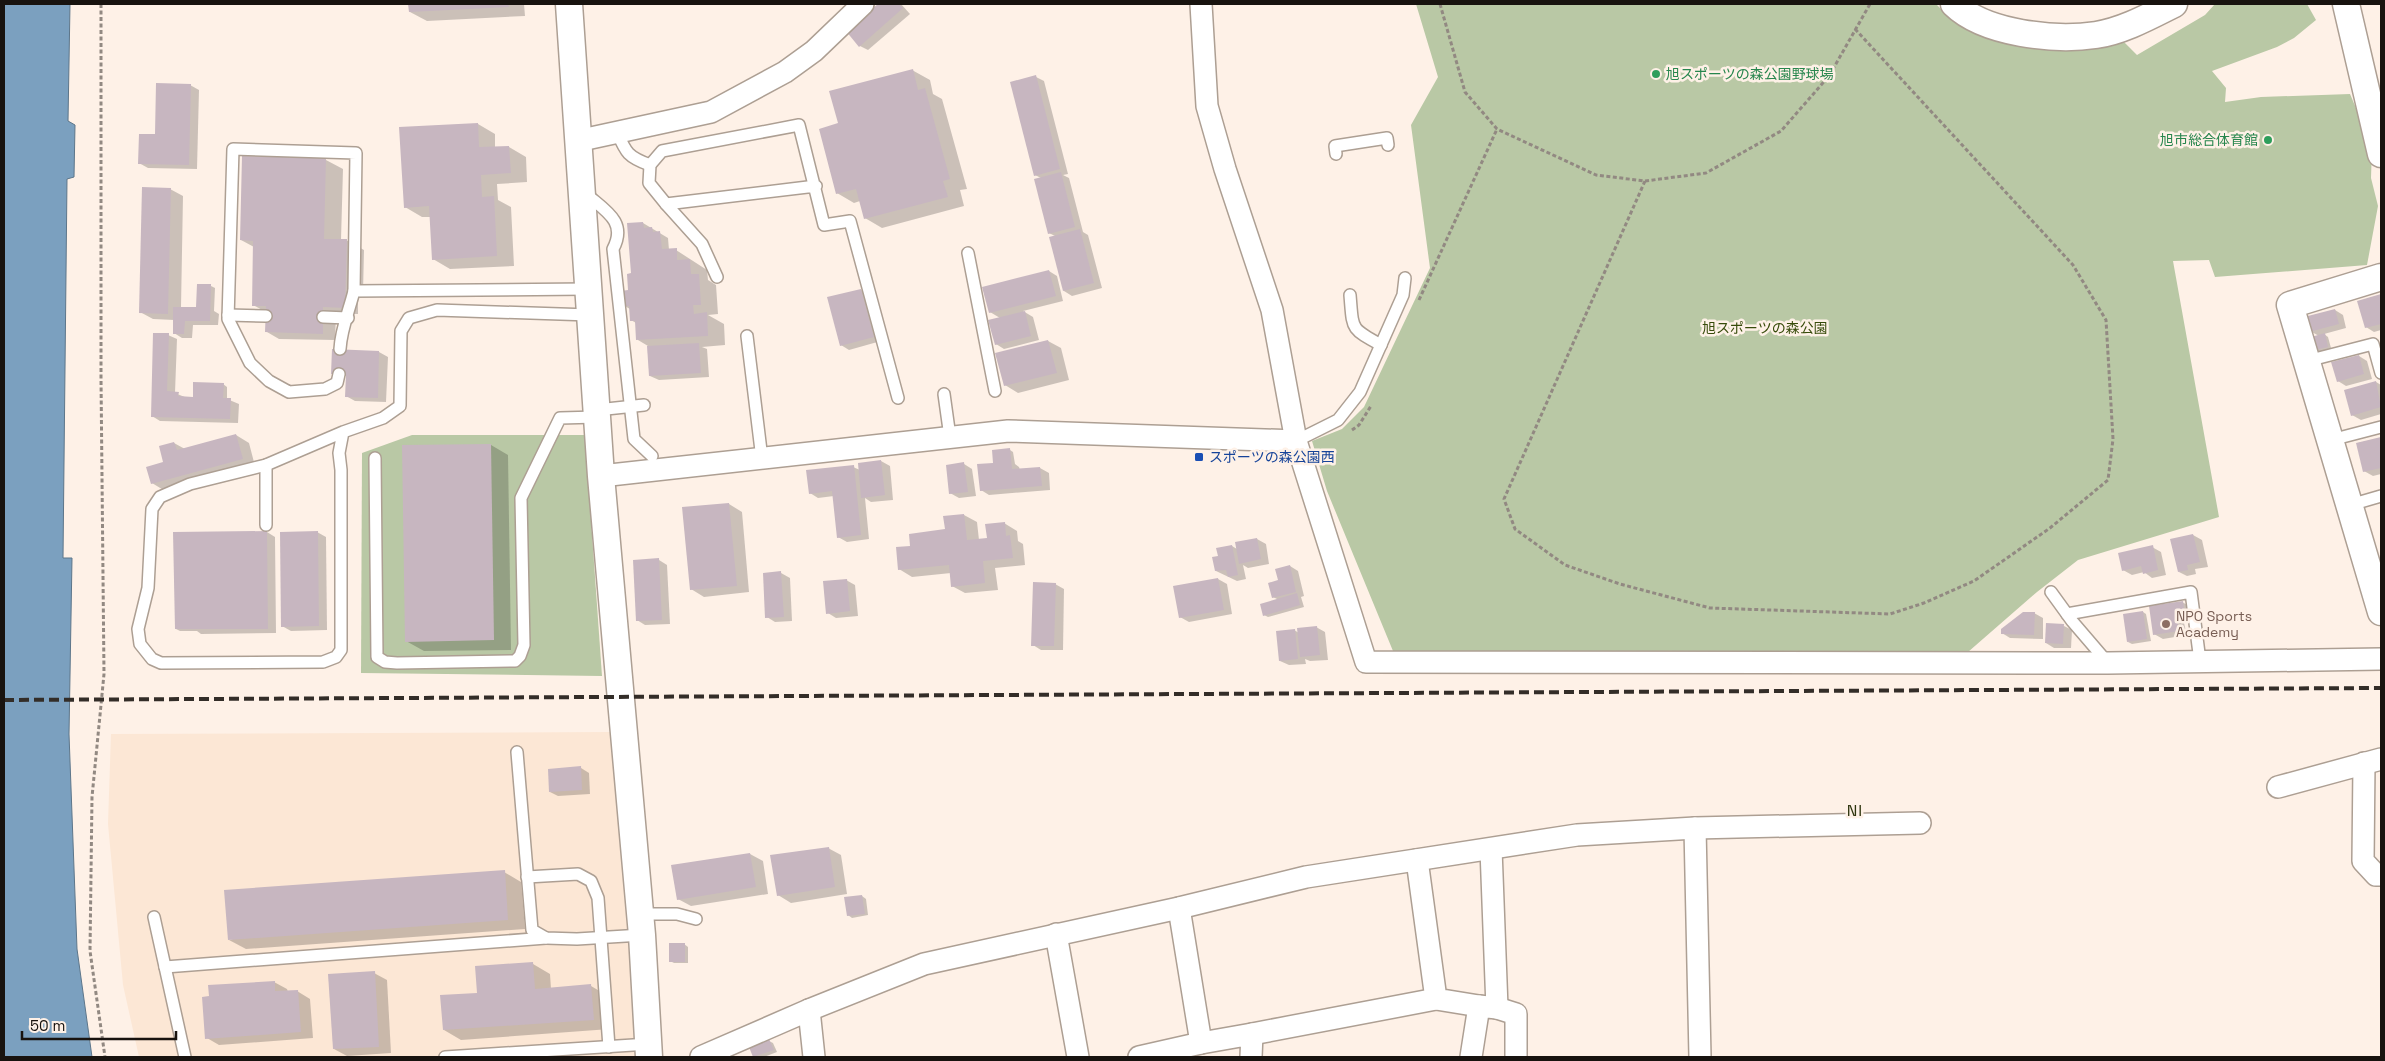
<svg xmlns="http://www.w3.org/2000/svg" width="2385" height="1061" viewBox="0 0 2385 1061" font-family="'Space Grotesk','Noto Sans JP',sans-serif">
<rect width="100%" height="100%" fill="#fef1e7"/>
<path fill="#fce7d5" d="M611,732L640,1057H139L123,985L108,824L111,734Z"/>
<g fill="#b9c8a5">
<path d="M1416,4H1936C1986,56 2058,52 2124,42L2137,55L2205,15L2215,4H2307L2316,20L2294,38L2277,47L2212,71L2226,88L2225,102L2261,97L2350,94L2372,146L2371,178L2378,206L2367,265L2215,277L2209,260L2173,261L2219,517L2078,560L2037,592L1968,652L1393,651L1327,491L1312,441L1342,429L1364,407L1430,268L1411,125L1438,77Z"/>
<path d="M412,435H585L602,676L361,673L362,453Z"/>
</g>
<path fill="#7ba0bf" stroke="#5d768a" d="M4,4H70L68,121L75,125L74,177L67,179L63,558H72L69,734L77,949L92,1057H4Z"/>
<g fill="#0003">
<path d="M409,4H524L525,16L427,21L410,12Z"/>
<path d="M879,4H901L910,14L868,50L860,46L848,32Z"/>
<path d="M912,70L930,80L933,94L942,99L967,189L960,190L964,206L882,228L865,218L860,201L854,203L837,193L840,124Z"/>
<path d="M1036,77L1044,81L1068,174L1063,175L1069,178L1083,232L1088,235L1102,288L1072,296L1064,291L1055,236L1049,233L1041,178L1035,175Z"/>
<path d="M190,85L199,90L197,169L148,168L139,163Z"/>
<path d="M478,124L495,134V148L509,147L526,157L527,182L497,184L498,200L511,207L514,266L450,269L433,259L431,217H422L405,207Z"/>
<path d="M326,160L343,169L341,240H346L364,250L363,293L358,292V314H336L335,340L279,339L267,332L266,312L253,305L254,247L241,240Z"/>
<path d="M170,189L183,196L181,308H198L211,286L215,288L214,311L219,314L218,325H193L192,338H182L174,333V320L153,319L140,312Z"/>
<path d="M643,223L668,238L669,250H676L707,270L708,280L716,285L718,314L708,315L724,324L725,345L702,347L707,349L709,377L659,380L650,376L648,346L638,340L636,323L631,320L630,309L623,305L629,292Z"/>
<path d="M1049,271L1057,276L1063,301L1023,311L1033,317L1039,340L1004,349L996,344L1000,318L990,312Z"/>
<path d="M861,290L869,295L881,341L849,350L841,345Z"/>
<path d="M2381,296V330L2374,332L2366,327L2359,302Z"/>
<path d="M2335,310L2343,315L2346,328L2324,334L2328,337L2331,348L2320,352L2316,350L2319,336L2310,331Z"/>
<path d="M168,335L177,339L175,393L187,398H198L223,384L227,387V399L239,404L238,423L160,421L152,416Z"/>
<path d="M1048,341L1061,348L1069,380L1018,393L1005,385L997,354Z"/>
<path d="M333,350L379,352L388,357L386,402L355,401L346,396L347,376H336Z"/>
<path d="M2359,356L2367,361L2372,379L2346,386L2338,381Z"/>
<path d="M2376,382L2381,385V414L2361,420L2352,415Z"/>
<path d="M236,435L249,443L255,466L165,491L152,483L174,443L185,449Z"/>
<path d="M2381,438V474L2373,476L2364,471L2358,443Z"/>
<path d="M491,445L508,455L511,650L424,651L406,641L403,447Z"/>
<path d="M1010,450L1013,452L1015,464L1019,467L1020,470L1040,468L1049,473L1050,490L989,495L981,490L994,464Z"/>
<path d="M881,461L890,466L893,500L871,502L865,498L869,539L847,542L838,537L834,496L818,498L810,493L853,467L860,470L859,464Z"/>
<path d="M964,464L972,469L976,496L959,498L950,493Z"/>
<path d="M729,504L742,512L749,592L704,597L691,589Z"/>
<path d="M964,515L977,522L979,540L988,539L1004,523L1017,531L1018,541L1023,544L1025,565L995,568L998,590L965,593L952,586L951,573L912,577L899,569L912,547L946,530L945,517Z"/>
<path d="M267,532L275,537L276,633L201,634L197,631H180L176,629Z"/>
<path d="M317,532L326,537L327,630L291,631L282,626Z"/>
<path d="M2193,535L2202,540L2208,567L2195,569L2196,574L2187,576L2179,572Z"/>
<path d="M1257,539L1266,544L1269,564L1248,568L1243,565L1246,579L1237,581L1216,571L1219,557L1232,546L1237,549Z"/>
<path d="M2152,547L2161,552L2166,575L2152,578L2144,572L2132,575L2123,570Z"/>
<path d="M659,560L667,565L670,624L645,625L637,620Z"/>
<path d="M1290,566L1298,571L1304,596L1301,597L1304,607L1268,617L1264,615L1279,600L1273,597L1279,581Z"/>
<path d="M781,573L790,578L792,621L775,622L767,617L764,574Z"/>
<path d="M1218,579L1227,584L1232,614L1189,622L1180,617Z"/>
<path d="M846,580L855,585L858,616L836,618L828,613Z"/>
<path d="M1055,584L1064,589L1063,650H1041L1033,645Z"/>
<path d="M2182,602L2191,607L2193,622L2184,623L2187,635L2163,639L2154,634Z"/>
<path d="M2143,612L2146,614L2151,641L2132,644L2128,642Z"/>
<path d="M2034,613L2043,618V639L2010,638L2002,633Z"/>
<path d="M2064,626L2072,630L2071,648H2054L2046,643Z"/>
<path d="M1316,627L1325,632L1328,660L1310,661L1305,659L1306,664L1289,665L1280,661L1294,630L1299,633Z"/>
<path d="M581,768L589,773L590,794L558,796L550,792Z"/>
<path d="M828,848L841,855L847,894L791,903L778,895Z"/>
<path d="M750,854L763,861L768,894L691,906L678,899Z"/>
<path d="M504,872L521,882L525,929L246,949L229,940Z"/>
<path d="M862,896L866,899L868,915L852,918L848,915Z"/>
<path d="M684,944L688,947V963H674L670,961Z"/>
<path d="M533,964L550,974L551,989L591,986L608,996L610,1029L461,1040L444,1030L478,994Z"/>
<path d="M374,973L387,980L391,1053L347,1056L334,1049Z"/>
<path d="M274,982L287,989L288,992L297,991L310,999L313,1038L219,1045L207,1038Z"/>
<path d="M769,1041L773,1043L777,1052L764,1057H755L751,1048Z"/>
</g>
<g fill="#c7b6c0">
<path d="M408,4H508L509,7L409,12Z"/>
<path d="M878,4H899L903,8L859,47L846,31Z"/>
<path d="M913,69L918,90L925,88L950,179L943,181L948,197L864,219L856,189L836,194L819,129L838,123L829,91Z"/>
<path d="M1036,75L1060,169L1034,176L1010,82Z"/>
<path d="M156,83L191,84L189,165L138,164L139,134H155Z"/>
<path d="M478,123L479,147L509,146L511,173L481,175L482,197L494,196L497,256L432,260L429,206L404,208L399,127Z"/>
<path d="M242,156L326,158L324,239H347L345,308L323,307V334L265,332L266,306H252L253,241L240,240Z"/>
<path d="M1061,172L1075,227L1048,234L1034,179Z"/>
<path d="M142,187L171,188L168,314L139,313Z"/>
<path d="M643,222L644,228L652,227L653,232L660,231L662,249L677,248V260L690,259L691,274H699L701,305H693L694,314L707,312L708,336L636,340L635,321H630L629,306H622L621,291L628,290L627,274L631,273L627,223Z"/>
<path d="M1080,229L1094,283L1063,291L1049,237Z"/>
<path d="M1049,270L1056,296L989,313L982,287Z"/>
<path d="M197,284H211L210,321H185L184,334H173V307H196Z"/>
<path d="M861,289L874,337L840,346L827,297Z"/>
<path d="M2381,294V324L2365,328L2357,301Z"/>
<path d="M2335,309L2339,324L2309,332L2304,317Z"/>
<path d="M1025,311L1031,336L995,345L988,320Z"/>
<path d="M153,333H169L167,391L179,392L178,396L193,397V382L224,383L223,398H231L230,419L151,417Z"/>
<path d="M2325,333L2328,347L2315,350L2311,337Z"/>
<path d="M1048,340L1057,373L1004,386L995,353Z"/>
<path d="M699,343L701,373L649,376L647,346Z"/>
<path d="M332,349L379,351L378,398L345,397L346,375L331,374Z"/>
<path d="M2359,355L2364,374L2337,382L2331,362Z"/>
<path d="M2376,381L2381,407L2351,416L2344,390Z"/>
<path d="M236,434L243,459L151,484L146,467L163,462L159,446L174,442L177,450Z"/>
<path d="M2381,437V468L2363,472L2356,443Z"/>
<path d="M491,444L494,640L405,642L402,445Z"/>
<path d="M1010,448L1012,469L1040,467L1042,486L980,491L977,464L993,463L992,450Z"/>
<path d="M881,460L885,495L861,498L858,463Z"/>
<path d="M964,462L968,492L949,494L946,465Z"/>
<path d="M854,465L861,535L837,538L832,491L809,494L806,470Z"/>
<path d="M729,503L737,586L690,590L682,507Z"/>
<path d="M964,514L967,540L987,538L985,524L1005,522L1006,536L1010,535L1013,558L983,561L985,583L951,587L949,565L898,570L896,547L910,546L909,534L945,529L943,516Z"/>
<path d="M267,531L268,629H175L173,532Z"/>
<path d="M318,531L319,626L281,627L280,532Z"/>
<path d="M2193,534L2200,562L2187,565L2188,570L2178,572L2170,539Z"/>
<path d="M1257,538L1261,559L1239,564L1235,542Z"/>
<path d="M1232,545L1238,575L1228,577L1226,570L1215,571L1212,557L1218,556L1216,548Z"/>
<path d="M2153,545L2158,570L2143,574L2141,566L2122,571L2118,553Z"/>
<path d="M659,558L662,620L636,621L633,560Z"/>
<path d="M1290,565L1296,592L1272,598L1268,583L1278,580L1275,569Z"/>
<path d="M781,571L784,617L765,618L763,573Z"/>
<path d="M1218,578L1224,610L1179,618L1173,586Z"/>
<path d="M847,579L850,611L826,614L823,581Z"/>
<path d="M1033,582L1056,583L1054,646H1031Z"/>
<path d="M1297,593L1300,605L1263,616L1260,604Z"/>
<path d="M2183,601L2185,617L2177,619L2179,631L2153,635L2149,606Z"/>
<path d="M2143,611L2147,639L2127,642L2123,614Z"/>
<path d="M2023,612H2035L2034,635L2001,634V629Z"/>
<path d="M2046,623L2064,624L2063,644L2045,643Z"/>
<path d="M1317,626L1320,655L1300,657L1297,628Z"/>
<path d="M1295,629L1298,659L1279,661L1276,631Z"/>
<path d="M581,766L582,790L549,792L548,769Z"/>
<path d="M829,847L835,887L777,896L770,855Z"/>
<path d="M750,853L756,887L677,900L671,865Z"/>
<path d="M505,870L508,920L228,940L224,890Z"/>
<path d="M862,895L865,914L847,916L844,897Z"/>
<rect x="669" y="943" width="16" height="19"/>
<path d="M533,962L535,989L591,984L594,1020L443,1030L440,995L477,993L475,966Z"/>
<path d="M375,971L379,1047L333,1049L328,974Z"/>
<path d="M275,981V991L298,990L301,1032L205,1039L202,997L209,996L208,985Z"/>
<path d="M769,1039L774,1050L753,1057L749,1047Z"/>
</g>
<g fill="none" stroke-linecap="round" stroke-linejoin="round">
<defs>
<g id="service">
<path d="M617,132C626,153 628,157 650,165"/>
<path d="M1336,154L1335,146L1387,138L1388,145"/>
<path d="M816,186L666,204L649,183L650,165L662,151L799,125L824,225L850,221L898,398"/>
<path d="M585,193C604,210 628,221 613,249L634,439L652,456"/>
<path d="M666,204L702,244L717,277"/>
<path d="M968,253L995,391"/>
<path d="M1350,295C1353,330 1350,328 1381,345"/>
<path d="M228,315L266,316"/>
<path d="M323,317L348,318"/>
<path d="M747,336L762,459"/>
<path d="M340,349C341,329 349,311 354,291L588,289"/>
<path d="M2307,361L2373,344L2381,373"/>
<path d="M339,374L337,383L325,389L289,392L269,381L250,363L228,319L233,149L356,153L354,291"/>
<path d="M944,394L950,437"/>
<path d="M597,410L644,405"/>
<path d="M343,432L339,453L341,470V650L336,657L323,662L161,663L152,659L140,644L138,629L148,588L152,509L160,497L190,484L266,465L343,432L383,418L400,406L401,331L409,318L437,310L590,315"/>
<path d="M2331,440L2381,427"/>
<path d="M1296,441L1338,420L1360,392L1403,295L1405,278"/>
<path d="M375,458L377,657L385,662L397,663L515,661L520,656L524,645L521,498L560,418L597,417"/>
<path d="M266,465V525"/>
<path d="M2350,505L2381,496"/>
<path d="M2051,592L2072,621L2108,663"/>
<path d="M2067,614L2191,592L2200,661"/>
<path d="M517,752L532,930L546,938L577,939L642,935"/>
<path d="M527,877L578,874L591,881L598,898L609,1047"/>
<path d="M640,914H677L696,919"/>
<path d="M154,917L185,1057"/>
<path d="M165,967L546,938"/>
<path d="M445,1057L649,1044"/>
</g>
<g id="minor">
<path d="M1201,4L1207,106L1225,169L1272,310L1296,441L1366,662L2108,663L2381,659"/>
<path d="M577,141L711,112L785,72L814,51L863,4"/>
<path d="M601,476L1008,431L1296,441"/>
<path d="M2364,763L2363,861L2376,875H2381"/>
<path d="M2278,787L2381,759"/>
<path d="M1695,828L1700,1057"/>
<path d="M1417,860L1436,999L1479,1006"/>
<path d="M1179,908L1201,1043"/>
<path d="M1056,934L1078,1057"/>
<path d="M1497,1008L1516,1014V1057"/>
<path d="M809,1010L814,1057"/>
<path d="M1252,1034L1436,999"/>
<path d="M701,1057L809,1010L924,964L1179,908L1306,877L1577,835L1695,828L1920,823"/>
<path d="M1139,1057L1201,1043L1252,1034L1251,1057"/>
<path d="M1471,1057L1479,1006L1497,1008L1491,849"/>
</g>
<g id="tertiary">
<path d="M569,4L601,476L642,935L649,1057"/>
<path d="M1954,4C1985,34 2055,41 2096,35C2123,31 2150,16 2174,4"/>
<path d="M2346,4L2381,154"/>
<path d="M2381,277L2290,305L2381,612"/>
</g>
</defs>
<use href="#service" stroke="#ad9f93" stroke-width="14"/>
<use href="#minor" stroke="#ad9f93" stroke-width="24"/>
<use href="#tertiary" stroke="#ad9f93" stroke-width="29"/>
<g stroke="#928982" stroke-width="3" stroke-dasharray="4 2.5" stroke-linecap="butt">
<path d="M101,4V378L104,674L92,797L90,951L105,1057"/>
<path d="M1440,4L1465,92L1497,129L1596,175L1645,181L1706,173L1781,131L1829,76L1870,4"/>
<path d="M1645,181L1504,499L1515,529L1565,565L1620,584L1710,608L1890,614L1924,603L1974,581L2050,528L2108,480L2113,439L2106,320L2073,265L1855,29"/>
<path d="M1419,300L1497,129"/>
<path d="M1352,430L1359,425L1371,406"/>
</g>
<use href="#service" stroke="#fff" stroke-width="11"/>
<use href="#minor" stroke="#fff" stroke-width="21"/>
<use href="#tertiary" stroke="#fff" stroke-width="26"/>
<path stroke="#332d28" stroke-width="4" stroke-dasharray="10 5" stroke-linecap="butt" d="M4,700L2381,688"/>
</g>
<g fill="#2e9e5b" stroke="#fef1e7" stroke-width="2">
<circle cx="1656" cy="74" r="5"/>
<circle cx="2268" cy="140" r="5"/>
</g>
<rect fill="#1a4fb4" stroke="#fef1e7" stroke-width="2" x="1194" y="452" width="10" height="10" rx="2.5"/>
<circle fill="#8d6e63" stroke="#fef1e7" stroke-width="2" cx="2166" cy="624" r="5"/>
<g text-anchor="middle" stroke-width="5" stroke-linejoin="round" paint-order="stroke">
<g font-size="14" fill="#27864d" stroke="#fef1e7" text-anchor="start">
<text x="1666" y="79">旭スポーツの森公園野球場</text>
<text x="2258" y="145" text-anchor="end">旭市総合体育館</text>
</g>
<g font-size="14" fill="#374b0a" stroke="#fef1e7">
<text x="1765" y="333">旭スポーツの森公園</text>
</g>
<g font-size="14" fill="#164399" stroke="#fef1e7" text-anchor="start">
<text x="1209" y="462">スポーツの森公園西</text>
</g>
<g font-size="14" fill="#785e54" stroke="#fef1e7" text-anchor="start">
<text x="2176" y="621">NPO Sports<tspan x="2176" dy="16">Academy</tspan></text>
</g>
<g font-size="16" letter-spacing="1" fill="#2d340d" stroke="#fef1e7">
<text x="1855" y="816">NI</text>
</g>
</g>
<rect width="2385" height="1061" fill="none" stroke="#18130f" stroke-width="10"/>
<path d="M22 1031v8h154v-8" fill="none" stroke="#18130f" stroke-width="2.5"/>
<text x="30" y="1031" font-size="15" fill="#18130f" stroke="#fef1e7" stroke-width="4" paint-order="stroke">50 m</text>
</svg>
